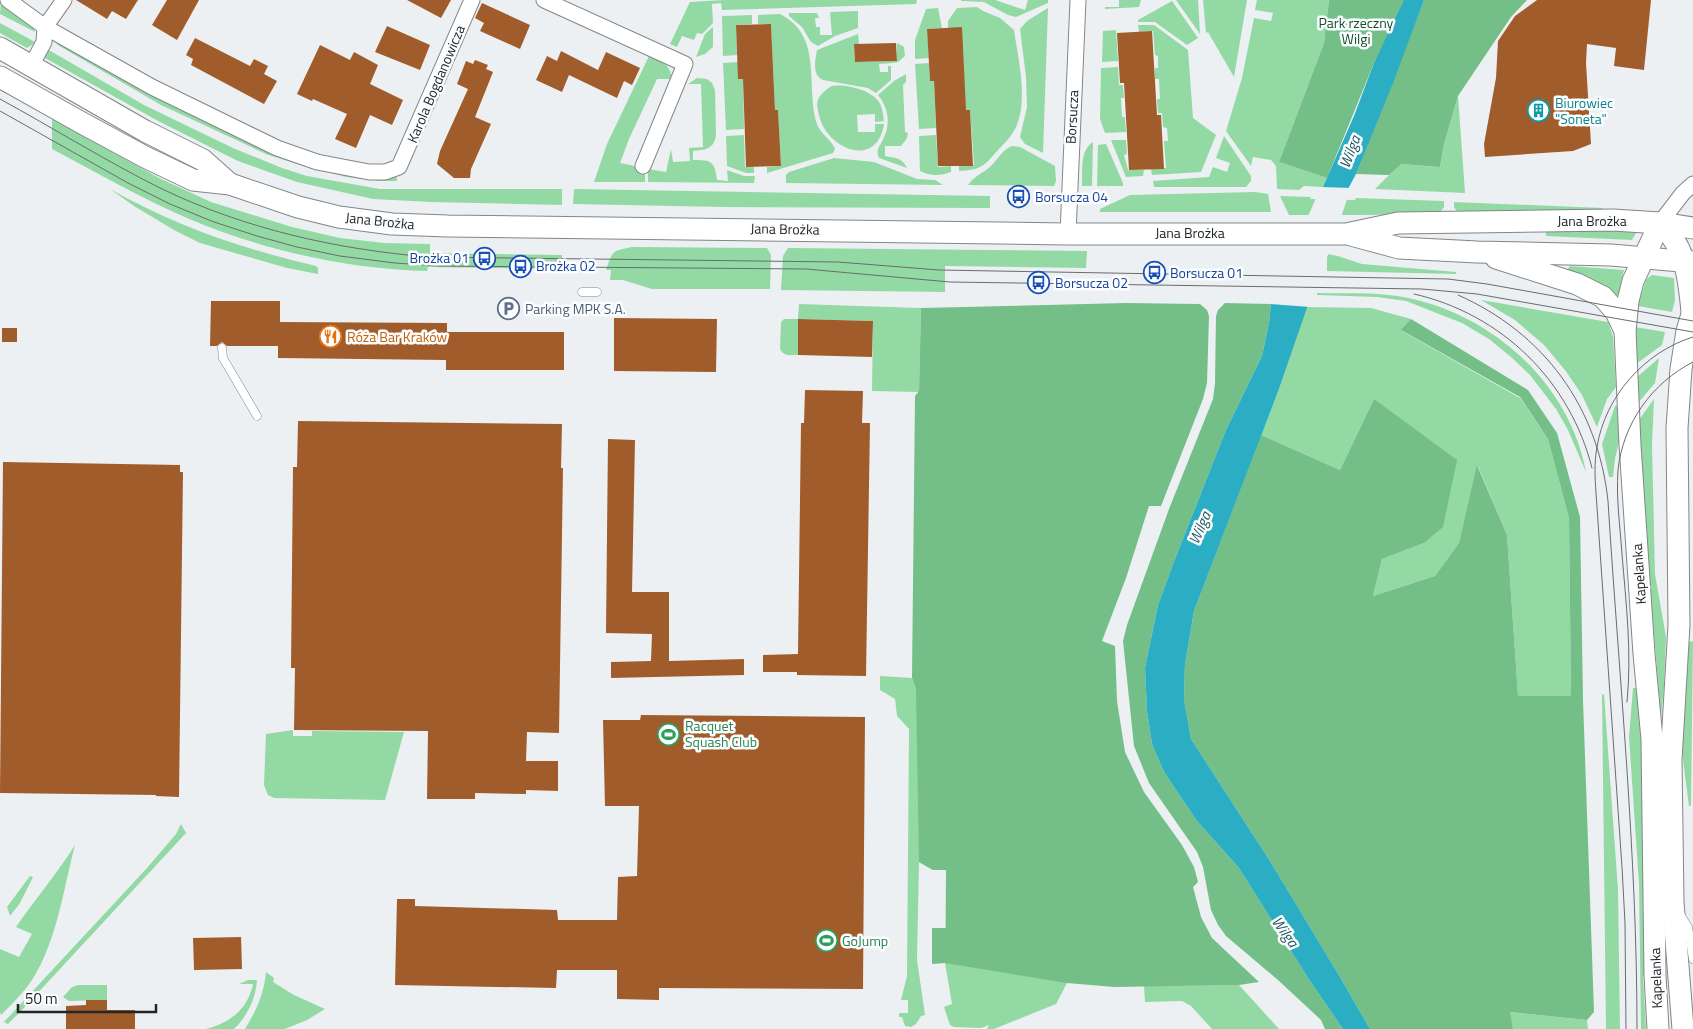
<svg xmlns="http://www.w3.org/2000/svg" width="1693" height="1029" viewBox="0 0 1693 1029" font-family="'Titillium Web',sans-serif">
<rect width="100%" height="100%" fill="#ecf0f3"/>
<g fill="#93d9a4">
<path d="M1,0C12,8 30,17 35,32L0,14Z"/>
<path d="M724,0H917L916,4L722,10L721,3L712,4L713,23L702,34L697,33L694,40L682,36L677,47L670,44L690,2Z"/>
<path d="M961,0H995L1025,10L1028,0H1048V3L1016,17L1008,15L984,2L961,1Z"/>
<path d="M1119,0H1141L1139,7L1105,9V7H1119Z"/>
<path d="M1176,0H1198L1200,34Z"/>
<path d="M1203,0H1247L1234,77L1208,32L1206,33Z"/>
<path d="M1257,0H1329L1324,43L1279,162L1327,178L1323,187L1304,186L1299,190L1277,189L1276,166L1271,160L1253,157L1251,166L1226,131L1242,78L1254,18L1271,21L1273,13L1255,10Z"/>
<path d="M1172,1L1198,38L1187,45L1155,22H1138V20Z"/>
<path d="M977,7L983,11L1000,18L1014,30C1018,58 1029,102 1015,129C1011,137 1004,144 998,150C984,166 981,170 959,171V166L974,165L970,110H966L948,28V21L957,8Z"/>
<path d="M938,8L942,28L927,29L929,58L915,59V40L926,9Z"/>
<path d="M1048,8L1043,153L1025,144L1020,137L1027,107L1026,77L1020,29L1027,21Z"/>
<path d="M858,11V28L835,36L818,46L811,42L802,27L789,16V13H817L819,18H815L816,27H820V35H832L830,12Z"/>
<path d="M780,14C824,36 805,86 817,124C821,135 832,140 835,149L833,153L767,173V167L781,166L778,110H775L771,24H758V15Z"/>
<path d="M752,15V24L736,25L737,55L723,56L722,16Z"/>
<path d="M0,23L35,42V43L27,48L0,33Z"/>
<path d="M1138,25H1154L1188,50L1193,118L1216,135L1201,172L1152,175L1151,169L1166,168L1164,141H1168L1167,128L1163,127L1162,113H1158L1157,99H1160L1159,79H1155V68H1158V56L1155,55L1153,31L1139,32Z"/>
<path d="M713,27V47L705,54L696,57L705,34Z"/>
<path d="M1116,30L1118,61L1102,62L1103,31Z"/>
<path d="M858,34L859,44H854L855,62L897,61V43L904,47L905,56L898,62L893,63L879,64L880,72H888V66H891V80L876,93L868,88L823,80C812,75 815,61 817,50Z"/>
<path d="M56,44L65,45L177,108L261,147L396,172L397,181H380L346,177L297,164L266,154L161,105Z"/>
<path d="M47,49L144,105L233,148L282,168L307,176L380,189H562V205L431,202L373,199L297,182L238,161L160,122L45,58Z"/>
<path d="M650,54C661,61 671,65 672,79H657L629,139L620,163L645,168V182H594L607,144Z"/>
<path d="M738,62V79H743L744,129L726,130L723,63Z"/>
<path d="M929,63L930,81H934L936,128L919,129L915,64Z"/>
<path d="M1118,67L1119,85H1123L1124,98H1121L1122,117H1125L1126,132L1105,133L1100,119L1101,68Z"/>
<path d="M906,74V82L903,85L905,132L908,133L907,138L901,146H885V156C895,158 902,157 907,168L879,158C875,148 881,146 884,137C891,123 888,107 878,95L894,81Z"/>
<path d="M697,78L707,79L712,83L715,90L716,134C715,149 705,150 693,151V160C711,160 715,161 717,180L728,181L727,170L744,176H755L754,183L648,182V169L666,172L671,149L673,162L690,161L689,148L703,147L701,84H688Z"/>
<path d="M832,86C846,84 871,90 879,102C883,108 883,115 884,121L875,122V114L857,115L858,132H875V124H884C877,170 826,149 819,115C818,110 816,104 818,100C820,94 827,89 832,86Z"/>
<path d="M1458,96L1465,193L1375,189L1400,164L1440,167L1444,144Z"/>
<path d="M52,119L161,179L211,202L292,227L340,238L384,243L430,244V253L562,255V269L428,267L427,271C346,269 262,250 187,218C141,198 97,173 52,149Z"/>
<path d="M744,135L745,167H754V173H746L727,166L726,136Z"/>
<path d="M936,135L938,167L951,166V172C940,176 930,176 920,171L919,136Z"/>
<path d="M1224,136L1251,176V181L1246,187H1154L1153,181L1209,177L1213,167L1227,172L1230,163L1216,158Z"/>
<path d="M1111,140H1126L1127,154L1124,155L1128,170H1144L1143,176L1126,177Z"/>
<path d="M1093,142L1092,186H1082C1083,172 1079,151 1093,142Z"/>
<path d="M1106,144L1123,183V186H1097L1098,145Z"/>
<path d="M1012,146L1020,147L1055,166L1056,181L1054,186L968,185C974,176 983,173 991,166C998,159 1002,150 1012,146Z"/>
<path d="M834,158L874,162L917,179L935,180L943,185L786,183V175L789,172Z"/>
<path d="M110,189C178,227 240,248 316,266L318,268V274L287,268L200,243L174,230L134,206Z"/>
<path d="M574,189L990,196V208L723,207L573,204Z"/>
<path d="M1255,192L1268,194L1271,212H1100V209L1130,195Z"/>
<path d="M1280,196L1311,197L1310,199L1355,200L1356,198L1444,201V207L1439,214L1363,215H1289Z"/>
<path d="M1454,202L1603,208V209L1458,213L1454,207Z"/>
<path d="M1620,230L1636,233L1632,240L1546,236V231Z"/>
<path d="M632,247L767,248L771,255L770,289H652L623,280H610L611,270H606C613,250 612,251 632,247Z"/>
<path d="M788,248L1087,251L1086,268L945,266V292L781,290L783,256Z"/>
<path d="M1327,254L1338,256L1362,264L1456,272V274L1327,271Z"/>
<path d="M1570,266L1624,270L1618,295L1615,296C1600,282 1585,276 1567,270Z"/>
<path d="M1652,275L1674,278L1675,300L1672,312L1638,306L1646,280L1649,277Z"/>
<path d="M1317,293C1343,294 1371,292 1397,296C1488,310 1569,381 1586,472L1568,430L1556,409L1530,375L1511,357L1489,339L1462,323L1406,301L1377,297L1317,295Z"/>
<path d="M1481,300L1608,322L1613,337L1616,387L1607,399L1597,427L1582,395L1565,370L1544,345L1515,320Z"/>
<path d="M799,304L921,308L919,392L872,391L873,321L799,319L798,355C791,355 784,357 780,349L781,322L784,319H798Z"/>
<path d="M1307,307L1371,308L1411,319L1402,331L1520,398L1548,439L1569,518L1571,696H1518L1507,535L1478,466L1459,543L1435,576L1373,596L1382,559L1424,543L1374,399L1340,470L1261,435L1279,389Z"/>
<path d="M1635,327L1665,332L1662,345L1636,364Z"/>
<path d="M1659,358L1655,383L1638,403L1636,378Z"/>
<path d="M1654,399L1652,445L1655,574L1666,637L1664,686L1661,717L1652,611L1639,420Z"/>
<path d="M1615,406H1617L1619,442L1615,459L1613,477H1609L1602,444Z"/>
<path d="M1693,641L1691,806H1689L1683,760L1682,726L1688,642Z"/>
<path d="M880,676L912,678L916,689L1067,983L1056,1004L994,1029H987L989,1025L981,1028L954,1027L950,1025L944,1007L952,1004L945,963L946,870H933L919,862L917,960L925,1015L921,1016L916,1024L911,1027L905,1026L902,1017H899V1013H908V1000H901L907,976L909,729L897,716L895,699L880,690Z"/>
<path d="M1633,688H1637L1642,742L1645,975L1643,976L1646,1029H1641L1639,884L1629,737Z"/>
<path d="M1604,694L1618,890L1620,1029H1606L1602,695Z"/>
<path d="M293,730V736H312V731L404,732L385,800L274,798L268,795L264,785L266,734Z"/>
<path d="M181,824L186,833L21,1011L8,1024L4,1022L147,868L176,834Z"/>
<path d="M75,845C63,890 56,949 27,987C19,997 10,1006 1,1015L0,1012V949L19,957L32,934L16,927C35,899 57,874 75,845Z"/>
<path d="M30,876L33,877L20,903L10,916L7,907Z"/>
<path d="M266,972L274,978L273,982L294,995L325,1009L307,1020L285,1029H245C256,1011 264,994 266,972Z"/>
<path d="M248,980H257C256,998 247,1017 234,1029H206C230,1023 248,1009 253,984H239Z"/>
<path d="M78,985H107V1000L69,1001L63,997L72,987Z"/>
<path d="M1239,985L1279,1029H1212L1191,1006L1182,1001L1145,1002L1144,986Z"/>
<path d="M1509,1012L1587,1020L1588,1029H1513Z"/>
</g>
<g fill="#73bf87">
<path d="M1329,0H1406L1374,63L1327,178L1279,162L1324,43Z"/>
<path d="M1424,0H1527L1511,17L1458,96L1444,144L1440,167L1401,164L1389,175L1356,174Z"/>
<path d="M1126,303L1200,304L1207,310L1209,316L1207,383L1203,399L1161,506H1149L1126,578L1102,641L1115,646L1117,701L1125,752L1144,792L1182,845L1194,867L1198,882L1193,887L1201,917L1212,938L1259,982L1239,985L1114,987L1067,983L945,963L932,964V928H946V870H933L919,862L916,689L912,678L915,396L919,391L921,308Z"/>
<path d="M1225,303L1271,304L1269,323L1262,356L1226,430L1175,559L1158,605L1145,668L1147,711L1152,744L1164,772L1197,821L1239,868L1308,978L1343,1029H1325L1321,1020L1278,980L1226,936L1218,925L1211,910L1203,867L1197,852L1149,783L1134,746L1123,641L1127,625L1169,509L1213,399L1215,383L1216,316L1218,310Z"/>
<path d="M1411,319L1528,390L1557,433L1580,517L1583,700L1594,1012L1587,1020L1510,1012L1513,1029H1370L1340,977L1270,861L1191,739L1184,699L1185,664L1194,611L1261,435L1340,470L1374,399L1457,460L1443,527L1424,543L1382,559L1373,596L1435,576L1459,543L1477,465L1507,535L1518,696H1571L1569,518L1548,439L1520,397L1401,330Z"/>
</g>
<path fill="#2badc3" d="M1404,0H1424L1393,83L1356,174L1348,189L1279,389L1194,611L1185,664L1184,699L1191,739L1270,861L1340,977L1370,1029H1343L1308,978L1239,868L1197,821L1164,772L1152,744L1147,711L1145,668L1158,605L1175,559L1226,430L1262,356L1269,323L1271,304L1323,187L1354,116L1374,63Z"/>
<path fill="#ecf0f3" d="M1321,187L1351,188L1310,307L1269,304Z"/>
<g fill="#a15c2b">
<path d="M76,0H138L126,19L112,11L107,19Z"/>
<path d="M167,0H199L177,40L152,25Z"/>
<path d="M407,0H451L441,18Z"/>
<path d="M1537,0H1651L1644,70L1614,66L1616,48L1587,44L1586,63L1591,144L1573,151L1485,157L1484,144L1496,78L1498,41L1515,16Z"/>
<path d="M482,3L530,25L520,49L480,31L484,23L475,18Z"/>
<path d="M771,24L775,110H778L781,166L746,167L743,79H738L736,25Z"/>
<path d="M387,26L430,45L420,70L375,52Z"/>
<path d="M962,27L966,110H970L973,166H938L934,81H930L927,29Z"/>
<path d="M1152,31L1157,115H1161L1164,169L1129,170L1124,83H1120L1117,33Z"/>
<path d="M195,38L250,66L254,59L268,66L264,74L277,81L264,104L191,65L193,59L186,55Z"/>
<path d="M896,43L897,61L855,62L854,44Z"/>
<path d="M320,45L350,60L354,52L378,65L370,84L403,100L392,125L370,115L356,148L335,139L347,114L313,99L312,101L297,94Z"/>
<path d="M561,51L598,70L606,52L640,68L632,85L624,81L617,98L569,75L562,92L536,80L547,56L557,61Z"/>
<path d="M475,60L488,65L486,69L493,72L475,117L491,124L471,169L470,178H454L437,164L440,151L468,89L457,84L466,61L473,64Z"/>
<path d="M211,301H280V322L447,323V332H564V370H446V360L278,358V346H227L222,342L217,346H210Z"/>
<path d="M614,318L717,319L716,372L614,371Z"/>
<path d="M798,319L873,321L872,357L798,355Z"/>
<rect x="2" y="328" width="15" height="14"/>
<path d="M805,390L863,391L862,423H870L866,676L797,675V672H763V655L798,654L801,423H804Z"/>
<path d="M298,421L562,424L561,468H563L559,733L527,732L526,761H558V791L526,790V794L475,793V799H427L428,731L294,730L295,668H291L293,467H297Z"/>
<path d="M608,439L635,440L632,592H669V661L744,659V675L611,678V662L651,661L652,634L606,633Z"/>
<path d="M3,462L180,465V472H183L179,797L156,796V795L0,793Z"/>
<path d="M641,715L865,717L863,989L659,988V1000L617,999V970H557L556,988L395,985L397,899H415V906L557,910L558,920H617L618,877L637,876L639,806H605L603,720H640Z"/>
<path d="M241,937L242,969L194,970L193,938Z"/>
<path d="M86,1000H107V1010H135V1029H66V1006L86,1005Z"/>
</g>
<g fill="none" stroke-linecap="round" stroke-linejoin="round">
<defs>
<g id="service">
<path d="M582,292H597"/>
<path d="M222,348L223,358L257,416"/>
<path d="M1680,914L1688,927L1693,959"/>
</g>
<g id="minor">
<path d="M8,0L45,27L152,87L277,148L317,162L369,172H385L399,167L472,0"/>
<path d="M544,0L685,64L643,166"/>
<path d="M31,66L44,42L45,27L64,0"/>
<path d="M1660,223L1683,193L1693,184"/>
<path d="M1068,234L1078,0"/>
</g>
<g id="secondary">
<path d="M0,48L145,131L203,160L230,184"/>
<path d="M0,77L82,123L145,157L193,180L230,184L298,207L339,217L392,224L448,226L1068,234H1346L1398,223L1613,220L1660,223L1693,228"/>
<path d="M1660,223C1686,247 1689,279 1692,312"/>
<path d="M1351,235L1399,248L1477,252L1611,255L1693,262"/>
<path d="M1496,258L1577,284L1603,297L1616,312L1625,331"/>
<path d="M1658,1029L1655,975L1652,739L1644,654L1630,445L1625,331L1628,301L1633,281L1660,223"/>
<path d="M1683,1029L1673,902L1671,760L1679,625L1677,428L1681,369L1687,331L1693,311"/>
</g>
</defs>
<use href="#service" stroke="#838688" stroke-width="9"/>
<use href="#minor" stroke="#838688" stroke-width="17"/>
<use href="#secondary" stroke="#838688" stroke-width="23"/>
<use href="#service" stroke="#fff" stroke-width="8"/>
<use href="#minor" stroke="#fff" stroke-width="15"/>
<use href="#secondary" stroke="#fff" stroke-width="21"/>
<g stroke="#6a6c6e" stroke-width="1">
<path d="M0,99C53,128 106,161 160,188C245,229 335,249 428,257L838,262L939,270L1448,279L1487,284L1693,321"/>
<path d="M0,111L128,183L170,204L214,222L257,236L297,247L340,256L395,263L439,266L806,269L950,282L1422,289L1477,294L1693,332"/>
<path d="M1414,294C1502,314 1570,381 1592,468"/>
<path d="M1458,295C1544,333 1598,407 1608,501C1619,677 1637,853 1637,1029"/>
<path d="M1627,702C1632,652 1626,603 1622,554C1620,526 1616,498 1618,470C1623,423 1652,383 1693,362"/>
<path d="M1626,1029L1625,923L1622,867L1596,493C1595,478 1594,463 1597,447C1605,397 1644,352 1693,337"/>
</g>
</g>
<defs>
<symbol id="building-ring" viewBox="-11 -11 22 22"><circle r="9.5" fill="#fbfdff" stroke="#0f9aa8" stroke-width="1.5"/><path d="M-4-6H4V6H1V3H-1V6H-4ZM-2.5-4.3h1.7v1.8h-1.7ZM.8-4.3h1.7v1.8H.8ZM-2.5-1h1.7V.8h-1.7ZM.8-1h1.7V.8H.8Z" fill="#0f9aa8"/></symbol>
<symbol id="bus-ring" viewBox="-11 -11 22 22"><circle r="9.5" fill="#fbfdff" stroke="#1a4fb4" stroke-width="1.5"/><path d="M-5-6H5V4H4V6H2V4H-2V6H-4V4H-5ZM-3.5-4V0h7V-4ZM-3.5 1.2v1.5H-2V1.2ZM2 1.2v1.5H3.5V1.2Z" fill="#1a4fb4"/></symbol>
<symbol id="parking-ring" viewBox="-11 -11 22 22"><circle r="9.5" fill="#fbfdff" stroke="#5c6f8a" stroke-width="1.5"/><path d="M-3.5-5.5H1a3.5 3.5 0 0 1 0 7H-1V5.5H-3.5ZM-1-3.4V-.6H.8a1.4 1.4 0 0 0 0-2.8Z" fill="#5c6f8a"/></symbol>
<symbol id="restaurant-ring" viewBox="-11 -11 22 22"><circle r="9.5" fill="#fbfdff" stroke="#e8710a" stroke-width="1.5"/><path d="M-5-6h1v4h1v-4h1v4h1v-4h1v5L-1.5 .5V6h-2V.5L-5-1ZM5-6V6H3V1.5H1.5Q1.5-4 5-6Z" fill="#e8710a"/></symbol>
<symbol id="stadium-ring" viewBox="-11 -11 22 22"><circle r="9.5" fill="#fbfdff" stroke="#2e9e5b" stroke-width="1.5"/><path d="M0-5a6.5 5 0 1 0 0 10a6.5 5 0 1 0 0-10ZM-3.5-1.8h7v3.6h-7Z" fill="#2e9e5b"/></symbol>
</defs>
<g fill-rule="evenodd">
<use href="#building-ring" x="1526" y="98" width="25" height="25"/>
<use href="#bus-ring" x="1006" y="184" width="25" height="25"/>
<use href="#bus-ring" x="472" y="246" width="25" height="25"/>
<use href="#bus-ring" x="508" y="254" width="25" height="25"/>
<use href="#bus-ring" x="1142" y="260" width="25" height="25"/>
<use href="#bus-ring" x="1026" y="270" width="25" height="25"/>
<use href="#parking-ring" x="496" y="296" width="25" height="25"/>
<use href="#restaurant-ring" x="318" y="324" width="25" height="25"/>
<use href="#stadium-ring" x="656" y="722" width="25" height="25"/>
<use href="#stadium-ring" x="814" y="928" width="25" height="25"/>
</g>
<g text-anchor="middle" stroke-width="5" stroke-linejoin="round" paint-order="stroke">
<g font-size="14" fill="#164e2a" stroke="#fbfdff">
<text x="1356" y="28">Park rzeczny<tspan x="1356" dy="16">Wilgi</tspan></text>
</g>
<g font-size="14" fill="#242526" stroke="#fbfdff">
<text transform="translate(436 84) rotate(-67)" y="5">Karola Bogdanowicza</text>
<text transform="translate(1072 117) rotate(-87)" y="5">Borsucza</text>
<text transform="translate(380 221) rotate(6)" y="5">Jana Brożka</text>
<text x="1592" y="226">Jana Brożka</text>
<text transform="translate(785 229) rotate(1)" y="5">Jana Brożka</text>
<text x="1190" y="238">Jana Brożka</text>
<text transform="translate(1639 574) rotate(-94)" y="5">Kapelanka</text>
<text transform="translate(1656 978) rotate(-92)" y="5">Kapelanka</text>
</g>
<g font-size="14" fill="#0d838f" stroke="#fbfdff" text-anchor="start">
<text x="1555" y="108">Biurowiec<tspan x="1555" dy="16">"Soneta"</tspan></text>
</g>
<g font-size="14" fill="#164399" stroke="#fbfdff" text-anchor="start">
<text x="1035" y="202">Borsucza 04</text>
<text x="469" y="263" text-anchor="end">Brożka 01</text>
<text x="536" y="271">Brożka 02</text>
<text x="1170" y="278">Borsucza 01</text>
<text x="1055" y="288">Borsucza 02</text>
</g>
<g font-size="14" fill="#4e5e75" stroke="#fbfdff" text-anchor="start">
<text x="525" y="314">Parking MPK S.A.</text>
</g>
<g font-size="14" fill="#c56008" stroke="#fbfdff" text-anchor="start">
<text x="347" y="342">Róża Bar Kraków</text>
</g>
<g font-size="14" fill="#27864d" stroke="#fbfdff" text-anchor="start">
<text x="685" y="731">Racquet<tspan x="685" dy="16">Squash Club</tspan></text>
<text x="842" y="946">GoJump</text>
</g>
<g font-size="15" font-style="italic" fill="#265962" stroke="#fbfdff">
<text transform="translate(1350 152) rotate(-69)" y="5">Wilga</text>
<text transform="translate(1200 528) rotate(-67)" y="5">Wilga</text>
<text transform="translate(1285 932) rotate(55)" y="5">Wilga</text>
</g>
</g>
<path d="M18 1004v8h138v-8" fill="none" stroke="#242526" stroke-width="2.5"/>
<text x="25" y="1004" font-size="15" fill="#242526" stroke="#fbfdff" stroke-width="4" paint-order="stroke">50 m</text>
</svg>
